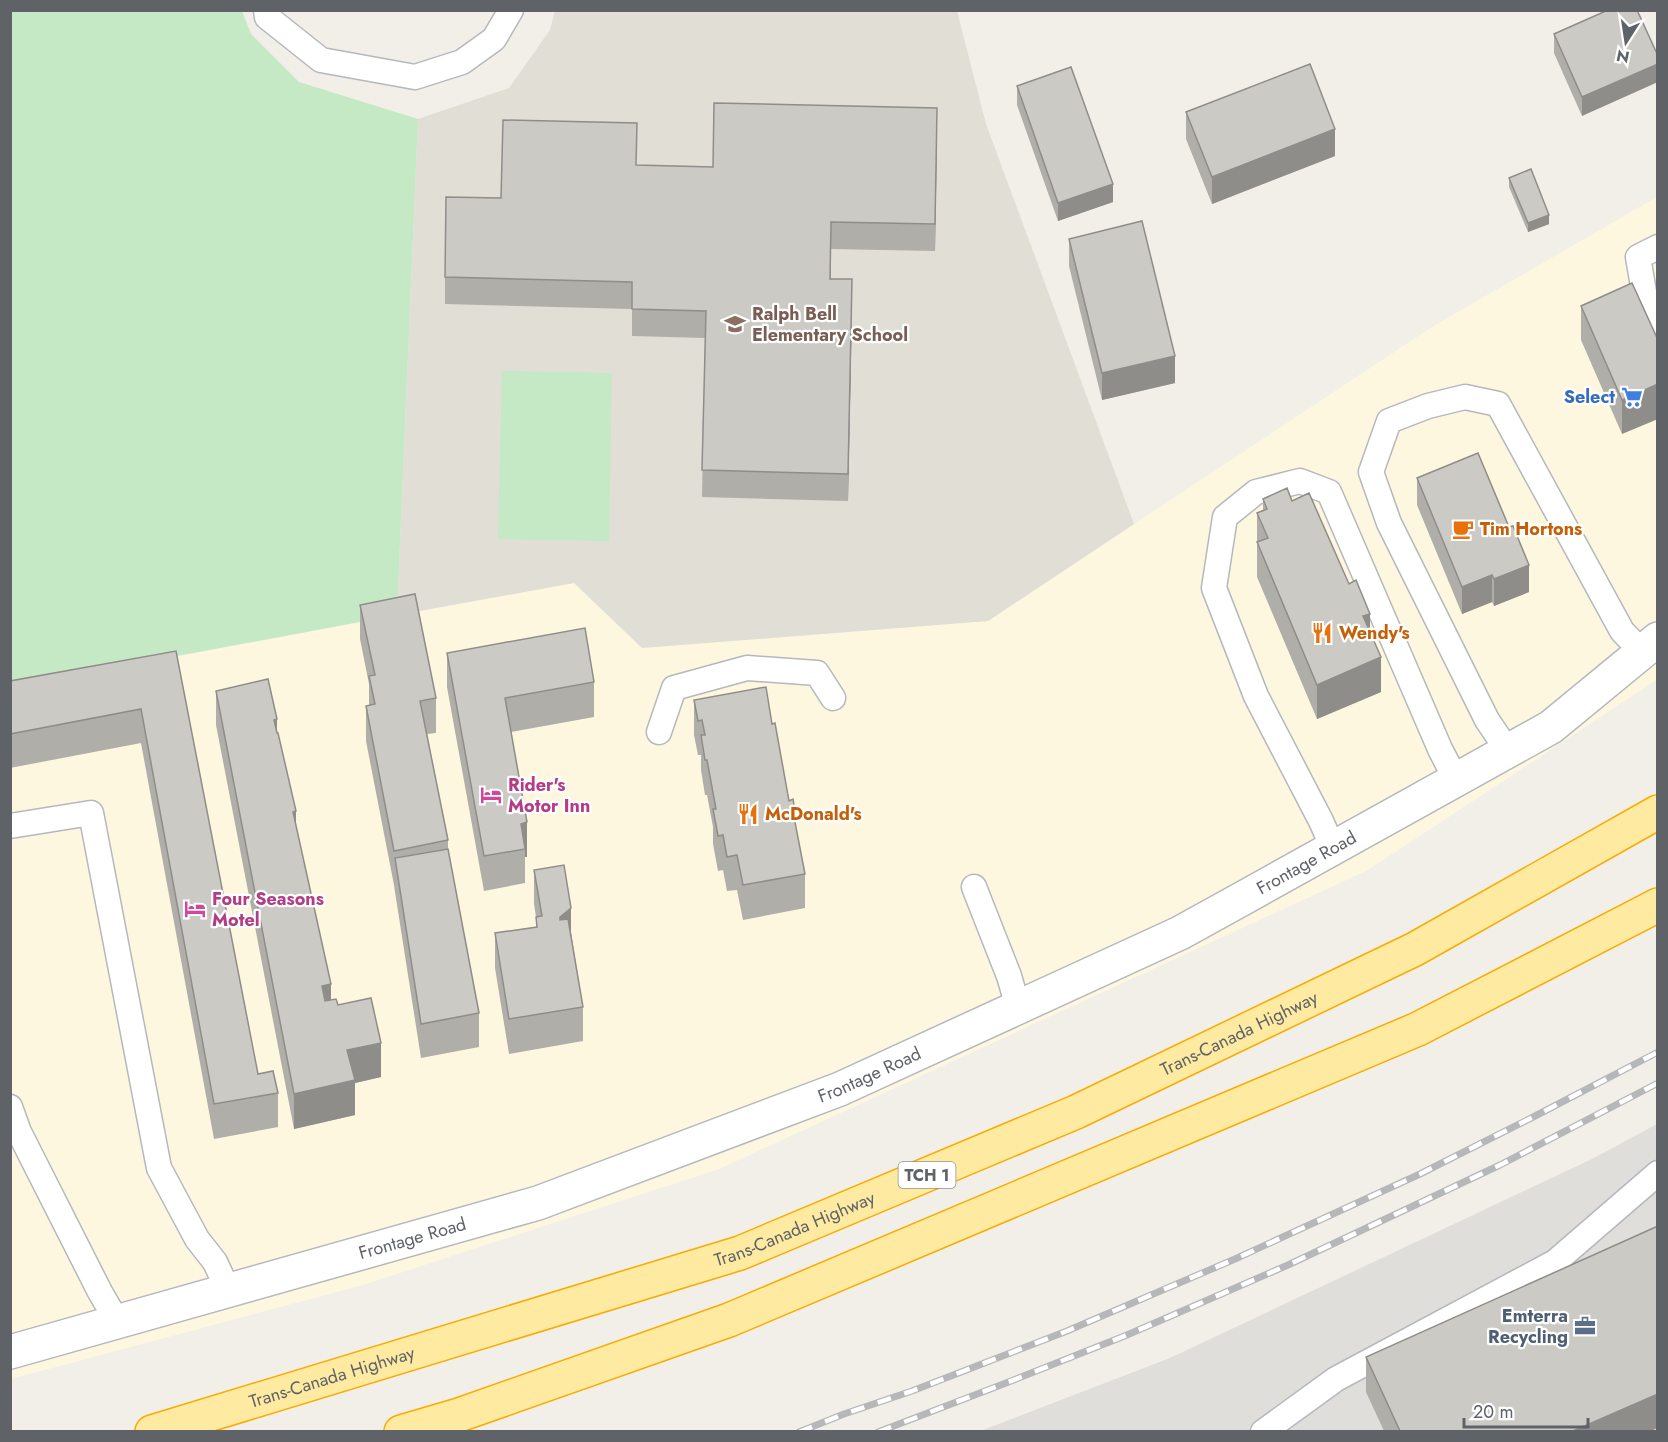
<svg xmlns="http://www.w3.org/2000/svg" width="1668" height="1442" viewBox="0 0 1668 1442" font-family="Jost,sans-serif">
<rect width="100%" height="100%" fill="#f1efe8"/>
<path fill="#fef7e0" d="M1657,197L1658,678L1646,687L1368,870L719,1169L363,1285L11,1379V687L574,583L642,648L988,621L1432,327Z"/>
<path fill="#e0deda" d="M1657,1124V1431L978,1432L1170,1358L1594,1158Z"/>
<path fill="#e1ded6" d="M555,11H957L986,124L1134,524L988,621L642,648L574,583L397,615L418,119L509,88L550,30Z"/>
<g fill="#c5e8c5">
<path d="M11,11H242L251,34L299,82L418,119L397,615L11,687Z"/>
<path d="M502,371L612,373L609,541L498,539Z"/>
</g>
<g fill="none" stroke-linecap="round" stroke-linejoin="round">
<defs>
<g id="service">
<path d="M266,10L267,17L321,60L415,77L462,62L494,39L511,10"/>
<path d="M1658,247L1638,257L1646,304L1658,325"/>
<path d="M659,732L674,688L747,668L817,673L833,698"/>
<path d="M1508,751L1487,720L1389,523L1371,472L1389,421L1428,406L1465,397L1498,404L1622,631L1642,652"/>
<path d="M10,826L91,813L159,1168L197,1239L215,1262L228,1290"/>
<path d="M1333,848L1321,821L1256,696L1214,588L1225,517L1256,492L1300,481L1329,492L1440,749L1456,780"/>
<path d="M974,887L1009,976L1018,1007"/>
<path d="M10,1107L19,1132L100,1292L117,1321"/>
<path d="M1263,1432L1336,1379L1555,1262L1658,1173"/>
</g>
<g id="minor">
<path id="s1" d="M10,1352L538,1203L840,1089L1180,933L1238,901L1551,727L1658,639"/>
</g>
<g id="trunk">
<path id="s2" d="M152,1432L740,1253L1076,1112L1415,949L1658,812"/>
<path d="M401,1432L459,1415L729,1320L1418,1029L1658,905"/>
</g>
</defs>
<use href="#service" stroke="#b5b8bc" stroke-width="27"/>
<use href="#minor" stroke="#b5b8bc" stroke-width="36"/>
<use href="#trunk" stroke="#f9ab00" stroke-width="36"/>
<use href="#service" stroke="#fff" stroke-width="24"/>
<use href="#minor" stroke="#fff" stroke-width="33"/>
<use href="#trunk" stroke="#feeaa1" stroke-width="33"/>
<defs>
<g id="rail">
<path d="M799,1432L844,1414L912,1391L1067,1331L1235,1259L1420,1174L1537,1115L1658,1052"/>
<path d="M878,1432L1006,1383L1127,1335L1288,1265L1500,1165L1658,1083"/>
</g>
</defs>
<use href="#rail" stroke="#b6b7b8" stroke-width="7"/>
<use href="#rail" stroke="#fff" stroke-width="4.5" stroke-dasharray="14" stroke-linecap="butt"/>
</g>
<g fill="#afaea9">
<path d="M1554,34L1658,56L1582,116L1554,53Z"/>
<path d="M1017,86L1113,202L1058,221L1017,105Z"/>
<path d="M1186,112L1335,156L1212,204L1186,139Z"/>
<path d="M937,135L935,251L831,249V279L852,306L848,501L702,497L705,338L632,336V309L445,304V277L501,198L637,165L713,167Z"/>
<path d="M1509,178L1549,224L1528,232L1509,187Z"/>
<path d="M1069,239L1175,383L1102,400L1069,266Z"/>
<path d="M1632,283L1622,434L1581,340V306Z"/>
<path d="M1417,478L1529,592L1494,606L1492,602L1462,614L1417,505Z"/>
<path d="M1263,499L1292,501L1370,632L1381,692L1317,719L1257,577V513L1263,510Z"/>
<path d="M360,605L436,698V733L427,734L448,840V849L479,1013V1047L421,1058L395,892L394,885L366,741V706H369V684L360,639Z"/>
<path d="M176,651L258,1074L278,1093V1127L214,1139L141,743L10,768V681Z"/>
<path d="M447,653L594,682V717L511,732L527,857H525V883L484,891L447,687Z"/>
<path d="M216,691L277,733L331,1000L338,1005L381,1077L355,1083V1115L294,1129L216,725Z"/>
<path d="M694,700L772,724L789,801L796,817V827L805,874V908L743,920L737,890L727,891L723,870L718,871L713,844V827L707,795H705L701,770V755H698L694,735Z"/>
<path d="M534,870L571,932L583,1007V1041L509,1054L495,968V933L536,927V917L534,904Z"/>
<path d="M1366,1357L1650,1431H1384L1366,1392Z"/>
</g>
<g fill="#8f8d8a">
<path d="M1658,64V82L1582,116V97Z"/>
<path d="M937,108V135L935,251V224Z"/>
<path d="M1335,129V156L1212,204V177Z"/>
<path d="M1113,184V202L1058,221V203Z"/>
<path d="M1549,215V224L1528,232V223Z"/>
<path d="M852,279V306L848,501V474Z"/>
<path d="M1175,356V383L1102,400V373Z"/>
<path d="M1658,384V419L1622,434V400Z"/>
<path d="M1529,565V592L1494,606V579Z"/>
<path d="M1492,575V602L1462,614V587Z"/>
<path d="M1370,614V648L1363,616Z"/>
<path d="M1381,657V692L1317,719V685Z"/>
<path d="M277,719V754L274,720Z"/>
<path d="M296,811V846L293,812Z"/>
<path d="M527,822V857H525V849L521,824Z"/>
<path d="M571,908V942L560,917Z"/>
<path d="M331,984V1019L322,986Z"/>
<path d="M381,1043V1077L355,1083V1115L294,1129V1094L347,1050Z"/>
<path d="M1658,1394V1428L1650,1431H1573Z"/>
</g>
<g fill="#cccac5" stroke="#8f8d8a" stroke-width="1.5">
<path d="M1608,10H1637L1658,56V64L1582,97L1554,34Z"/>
<path d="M1310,64L1335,129L1212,177L1186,112Z"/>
<path d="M1071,67L1113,184L1058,203L1017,86Z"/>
<path d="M714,103L937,108L935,224L831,222L830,279H852L848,474L702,470L706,311L632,309V282L445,277L446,197L501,198L503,120L637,123L636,165L713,167Z"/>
<path d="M1531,169L1549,215L1528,223L1509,178Z"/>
<path d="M1142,221L1175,356L1102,373L1069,239Z"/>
<path d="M1632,283L1658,340V384L1622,400L1581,306Z"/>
<path d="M1478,453L1509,527L1513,526L1529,565L1494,579L1492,575L1462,587L1417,478Z"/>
<path d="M1287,488L1292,501L1309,493L1349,584L1356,580L1370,614L1363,616L1381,657L1317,685L1257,542L1268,538L1257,513L1267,509L1263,499Z"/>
<path d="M415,594L436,698L420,701L448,840L394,851L366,706L375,704L369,676L375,675L360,605Z"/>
<path d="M585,628L594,682L505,698L527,822L521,824L525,849L484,856L447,653Z"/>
<path d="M176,651L258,1074L273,1071L278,1093L214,1104L141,709L10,734V681Z"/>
<path d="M268,679L277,719L274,720L277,733H278L296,811L293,812L331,984L322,986L325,1001L336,999L338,1005L371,998L381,1043L347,1050L355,1080L294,1094L216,691Z"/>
<path d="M766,687L772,724L775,723L789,801L793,799L796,817H794L805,874L743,885L737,855L727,857L723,835L718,836L713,809H716L707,760H705L701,735H705L702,720L698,721L694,700Z"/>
<path d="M448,849L479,1013L421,1024L395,858Z"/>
<path d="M564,865L571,908L560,917V920L568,919L583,1007L509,1019L495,933L537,927L536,917L542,916L534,870Z"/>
<path d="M1658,1226V1394L1573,1431H1400L1366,1357Z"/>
</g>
<defs>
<symbol id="school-bare" viewBox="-9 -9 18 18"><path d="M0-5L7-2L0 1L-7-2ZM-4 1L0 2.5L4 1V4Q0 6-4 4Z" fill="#8d6e63" stroke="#fff" stroke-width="2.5" paint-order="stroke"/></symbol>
<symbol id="supermarket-bare" viewBox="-9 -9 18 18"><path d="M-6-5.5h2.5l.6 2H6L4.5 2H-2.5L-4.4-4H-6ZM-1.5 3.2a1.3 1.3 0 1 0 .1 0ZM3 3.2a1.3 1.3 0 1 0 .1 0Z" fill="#3f7fe0" stroke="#fff" stroke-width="2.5" paint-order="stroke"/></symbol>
<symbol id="cafe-bare" viewBox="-9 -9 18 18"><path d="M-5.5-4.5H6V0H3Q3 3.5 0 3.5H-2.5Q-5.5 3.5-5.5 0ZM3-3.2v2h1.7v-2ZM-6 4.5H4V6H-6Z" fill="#e8710a" stroke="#fff" stroke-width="2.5" paint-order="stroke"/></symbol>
<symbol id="restaurant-bare" viewBox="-9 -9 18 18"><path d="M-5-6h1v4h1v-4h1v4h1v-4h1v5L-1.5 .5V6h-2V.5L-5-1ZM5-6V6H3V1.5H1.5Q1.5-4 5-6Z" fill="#e8710a" stroke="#fff" stroke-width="2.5" paint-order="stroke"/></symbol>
<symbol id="hotel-bare" viewBox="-9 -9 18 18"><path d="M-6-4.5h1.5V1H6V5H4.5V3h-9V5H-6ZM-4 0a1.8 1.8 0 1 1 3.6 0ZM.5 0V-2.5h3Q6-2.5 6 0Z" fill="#d1479c" stroke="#fff" stroke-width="2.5" paint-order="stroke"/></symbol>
<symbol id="office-bare" viewBox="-9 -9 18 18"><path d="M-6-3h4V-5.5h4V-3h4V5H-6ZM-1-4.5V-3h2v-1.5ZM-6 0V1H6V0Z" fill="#5c6f8a" stroke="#fff" stroke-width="2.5" paint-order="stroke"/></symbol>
</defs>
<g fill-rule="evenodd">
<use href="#school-bare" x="720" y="309" width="30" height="30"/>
<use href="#supermarket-bare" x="1617" y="382" width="30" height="30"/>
<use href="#cafe-bare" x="1448" y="514" width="30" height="30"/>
<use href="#restaurant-bare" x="1307" y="618" width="30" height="30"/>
<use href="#hotel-bare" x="476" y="780" width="30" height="30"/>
<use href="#restaurant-bare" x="733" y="799" width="30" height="30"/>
<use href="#hotel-bare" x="180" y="894" width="30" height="30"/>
<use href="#office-bare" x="1570" y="1311" width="30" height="30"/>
</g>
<g text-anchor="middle" stroke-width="4.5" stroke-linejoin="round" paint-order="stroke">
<rect fill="#fff" stroke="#8f9295" stroke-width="1.5" x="898.5" y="1162" width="57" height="26" rx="4.5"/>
<g font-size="16" font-weight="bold" fill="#5f6368">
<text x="927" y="1181">TCH 1</text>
</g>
<g font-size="18" font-weight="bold" fill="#785e54" stroke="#fff" text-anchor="start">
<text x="752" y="320">Ralph Bell<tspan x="752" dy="21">Elementary School</tspan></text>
</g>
<g font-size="18" font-weight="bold" fill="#366cbe" stroke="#fff" text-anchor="end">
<text x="1615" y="403">Select</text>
</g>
<g font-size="18" font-weight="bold" fill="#c56008" stroke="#fff" text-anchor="start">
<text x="1480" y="535">Tim Hortons</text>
<text x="1339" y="639">Wendy's</text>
<text x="765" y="820">McDonald's</text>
</g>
<g font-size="18" font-weight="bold" fill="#b23c85" stroke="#fff" text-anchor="start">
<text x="508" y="791">Rider's<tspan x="508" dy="21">Motor Inn</tspan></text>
<text x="212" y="905">Four Seasons<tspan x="212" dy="21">Motel</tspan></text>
</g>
<g font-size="18" fill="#5f6368" stroke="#fff">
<text dy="6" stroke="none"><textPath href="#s1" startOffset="1390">Frontage Road</textPath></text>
<text dy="6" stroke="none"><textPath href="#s2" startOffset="1160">Trans-Canada Highway</textPath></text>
<text dy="6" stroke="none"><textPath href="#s1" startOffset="904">Frontage Road</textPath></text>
<text dy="6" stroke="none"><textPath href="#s2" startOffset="674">Trans-Canada Highway</textPath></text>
<text dy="6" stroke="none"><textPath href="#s1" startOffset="418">Frontage Road</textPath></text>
<text dy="6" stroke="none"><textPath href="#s2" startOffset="188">Trans-Canada Highway</textPath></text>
</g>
<g font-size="18" font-weight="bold" fill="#4e5e75" stroke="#fff" text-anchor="end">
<text x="1568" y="1322">Emterra<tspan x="1568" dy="21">Recycling</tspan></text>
</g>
</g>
<rect width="1668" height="1442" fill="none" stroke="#5f6368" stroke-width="24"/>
<g transform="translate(1626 42) rotate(192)" stroke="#ffffff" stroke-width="4.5" paint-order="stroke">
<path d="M0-4.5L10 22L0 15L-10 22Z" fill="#5f6368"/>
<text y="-9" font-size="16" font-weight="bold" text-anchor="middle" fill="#5f6368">N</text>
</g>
<path d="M1464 1418v9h124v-9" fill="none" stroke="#5f6368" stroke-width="3"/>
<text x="1473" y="1418" font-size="18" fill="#5f6368" stroke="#ffffff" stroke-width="4.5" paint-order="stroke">20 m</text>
</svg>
